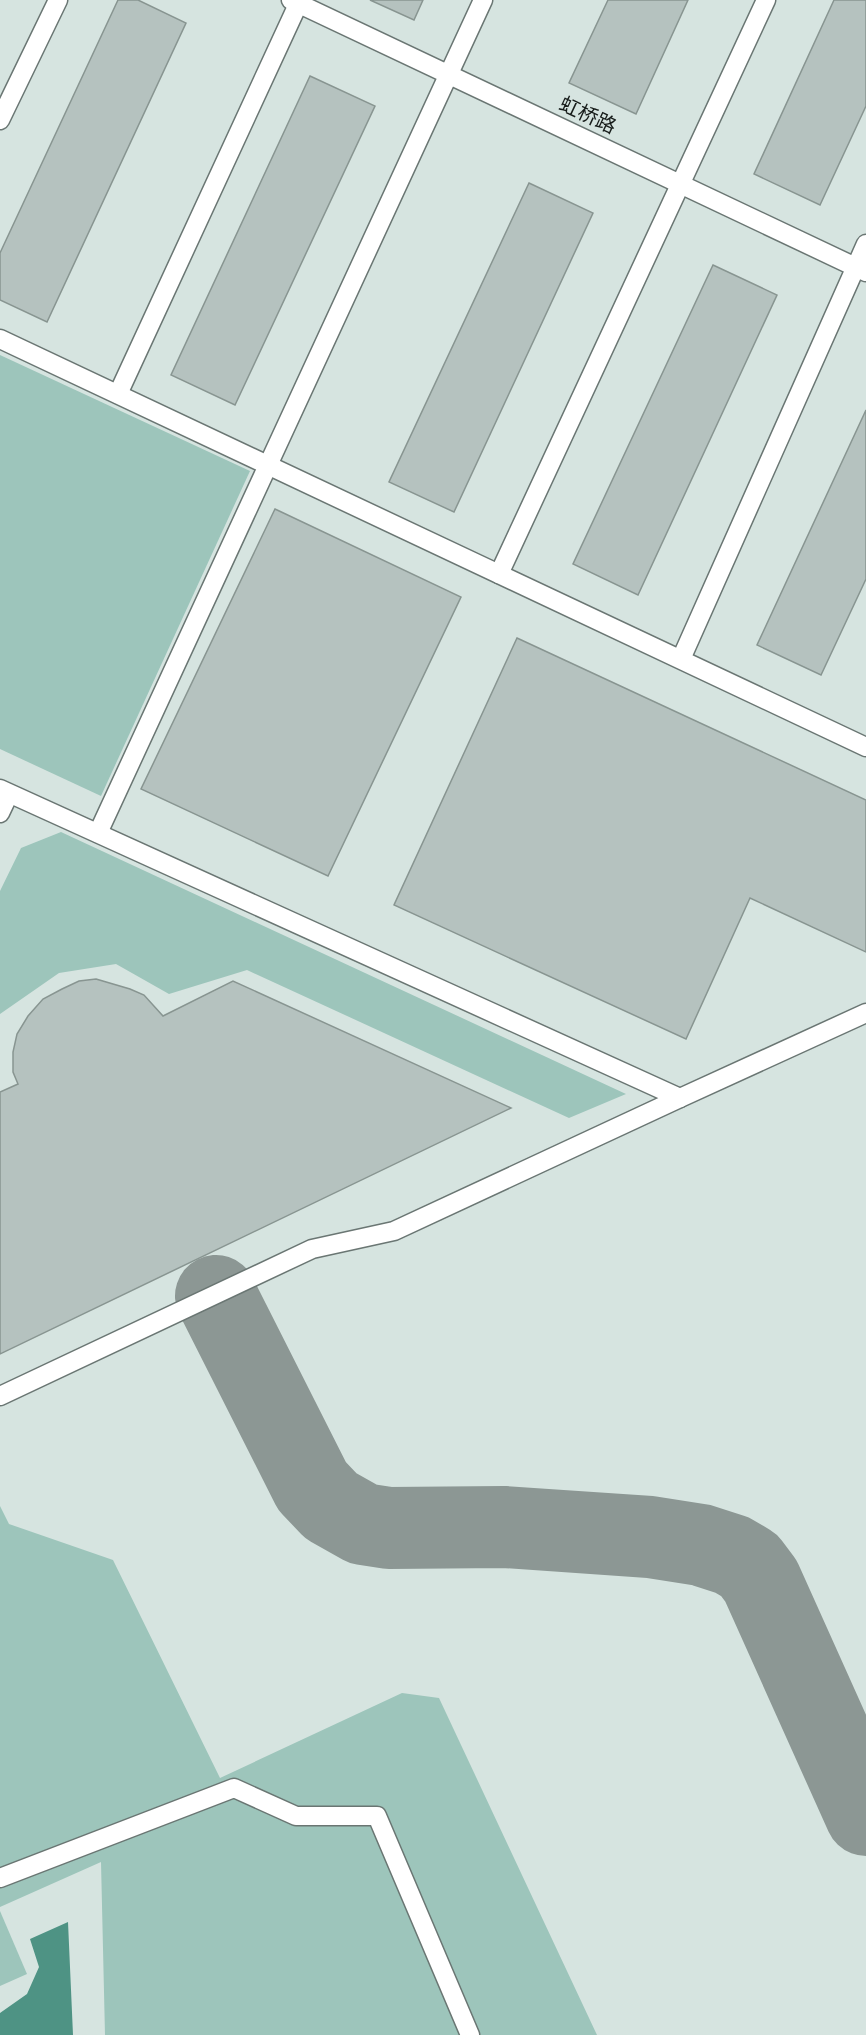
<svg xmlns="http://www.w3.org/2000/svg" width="866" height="2035" viewBox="0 0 866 2035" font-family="Inter,'Noto Sans SC',sans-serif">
<rect width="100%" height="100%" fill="#d6e4e0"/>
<g fill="#9dc5bb">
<path d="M0,355L250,471L101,796L0,749Z"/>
<path d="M61,832L626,1094L569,1118L247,970L169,994L116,964L59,973L0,1014V891L21,848Z"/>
<path d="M0,1506L9,1524L113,1560L220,1778L402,1693L439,1698L597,2035H105L101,1862L0,1907Z"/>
<path d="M0,1911L27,1974L0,1986Z"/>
</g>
<path fill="#4e9384" d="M68,1922L73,2035H0V2013L27,1994L39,1967L30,1939Z"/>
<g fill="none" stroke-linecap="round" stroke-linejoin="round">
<path stroke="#8c9794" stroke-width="82" d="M216,1296L312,1486L331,1506L363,1524L389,1528L504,1527L650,1537L701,1545L732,1555L749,1565L761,1581L866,1815"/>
</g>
<g fill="#b5c2bf" stroke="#889591" stroke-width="1.5">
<path d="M118,0H138L186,23L47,322L0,300V253Z"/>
<path d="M370,0H423L414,20Z"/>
<path d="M608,0H688L636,114L569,83Z"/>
<path d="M834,0H866V106L820,205L754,174Z"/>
<path d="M310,76L375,106L235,405L171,375Z"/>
<path d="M529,183L593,213L454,512L389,482Z"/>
<path d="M713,265L777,295L638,595L573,564Z"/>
<path d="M866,410V579L821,675L757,645Z"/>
<path d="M275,509L461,597L328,876L141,789Z"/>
<path d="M517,638L866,800V952L750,898L686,1039L394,905Z"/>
<path d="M96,979L130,989L144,995L163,1016L233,981L511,1108L0,1354V1092L18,1084L13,1072V1052L17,1034L28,1016L43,999L62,989L79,981Z"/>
</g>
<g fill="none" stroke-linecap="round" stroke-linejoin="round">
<defs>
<g id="service">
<path d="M291,0L866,272"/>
<path d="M0,120L58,0"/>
<path d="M0,339L866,747"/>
<path d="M118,394L300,0"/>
<path d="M499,574L766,0"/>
<path d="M681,659L866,244"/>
<path d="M0,789L680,1098L866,1013"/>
<path d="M0,813L9,794"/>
<path d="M98,833L483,0"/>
<path d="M0,1396L312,1249L394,1231L680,1098"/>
<path d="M0,1878L234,1788L296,1816H377L470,2035"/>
</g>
</defs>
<use href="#service" stroke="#6a7673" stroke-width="21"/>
<use href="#service" stroke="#fff" stroke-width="18"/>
</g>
<g text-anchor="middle" stroke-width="6" stroke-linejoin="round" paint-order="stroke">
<g font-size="20" fill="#161b19" stroke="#d6e4e0">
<text transform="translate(588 115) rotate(25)" y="7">虹桥路</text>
</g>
</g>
</svg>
